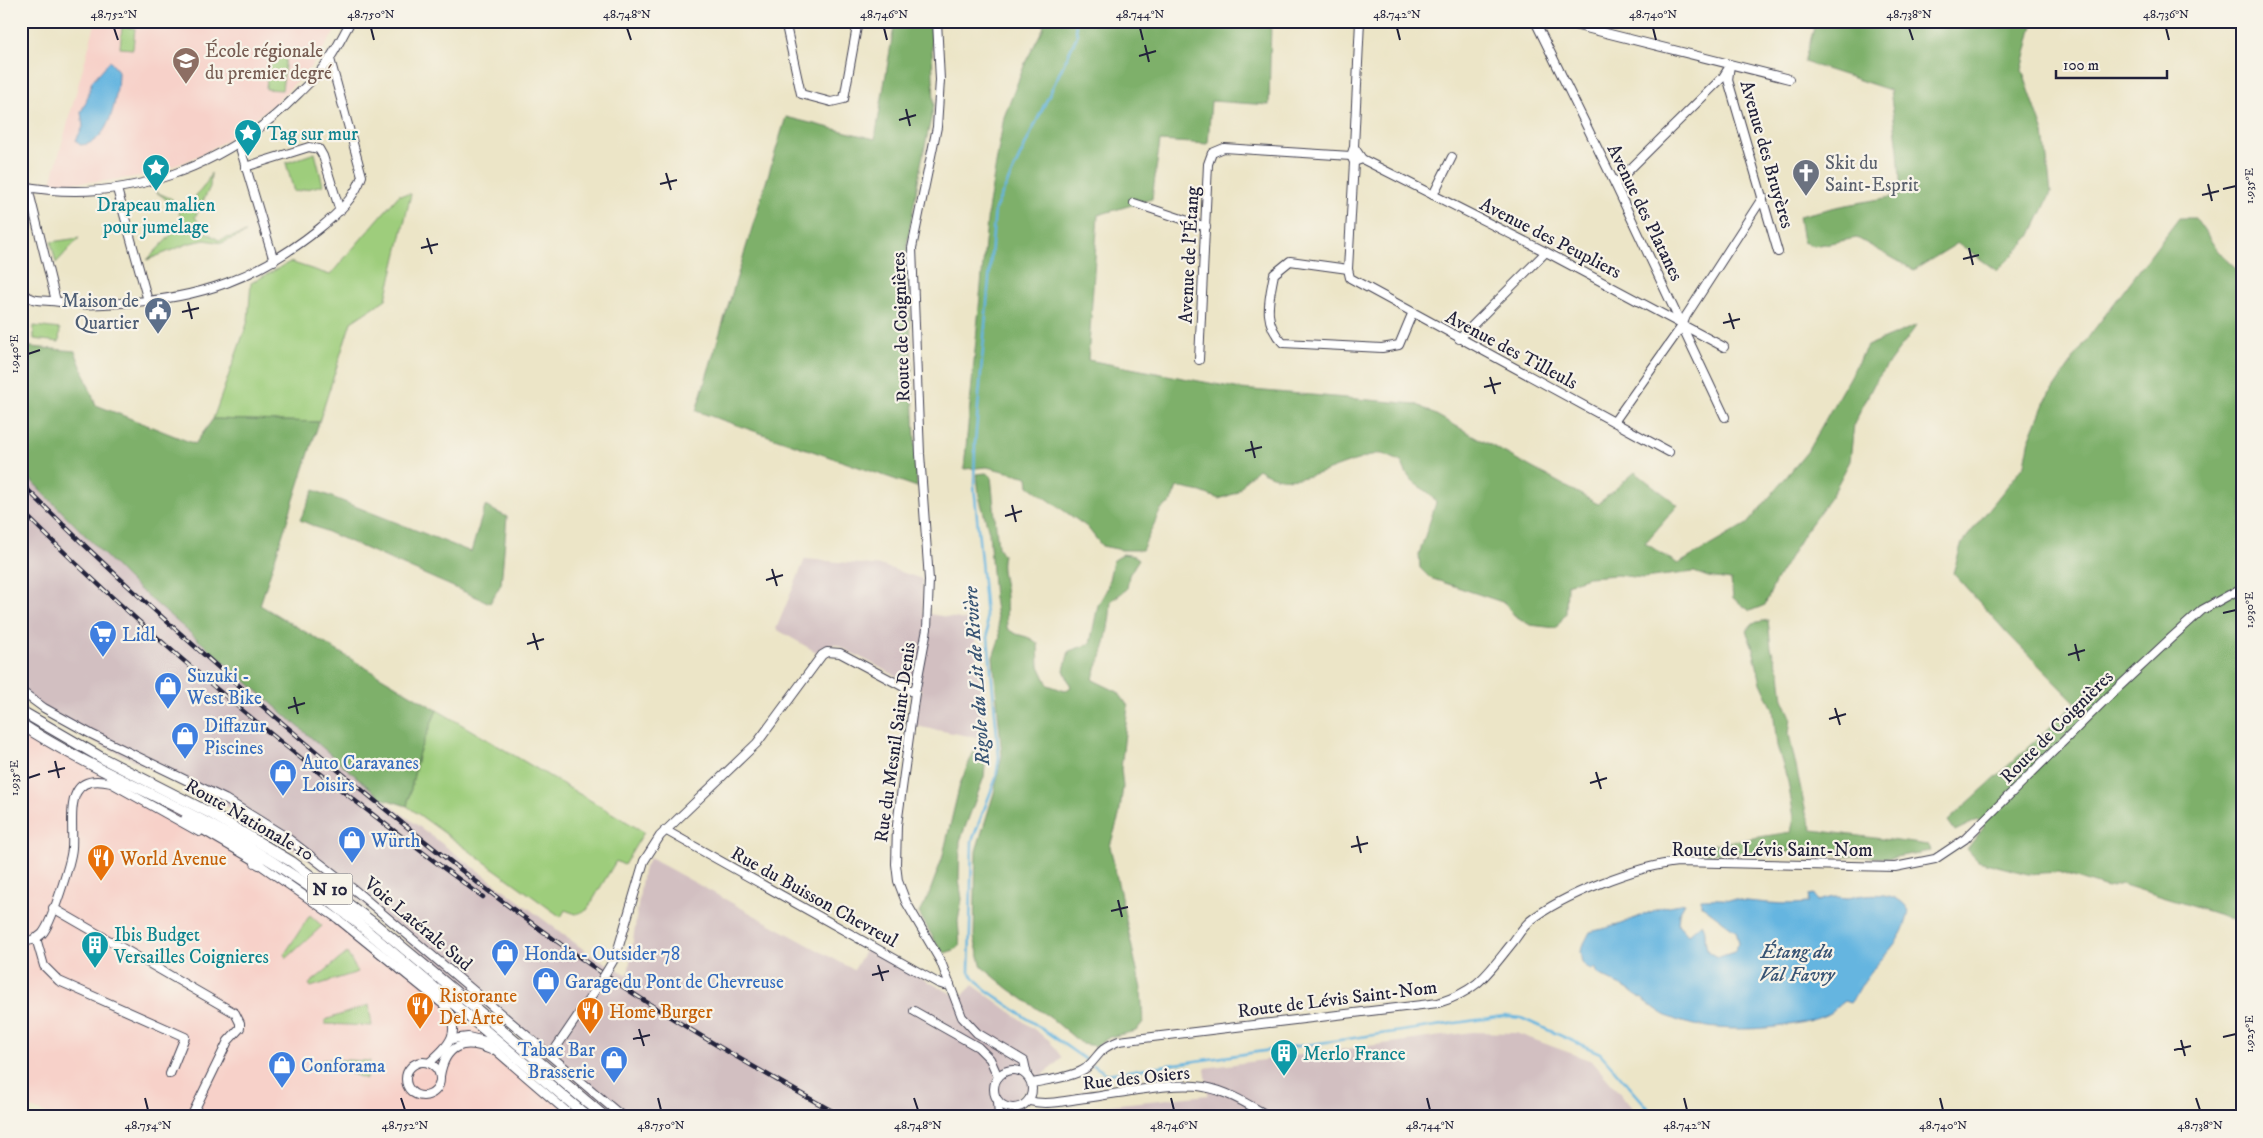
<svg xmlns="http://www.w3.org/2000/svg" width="2263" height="1138" viewBox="0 0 2263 1138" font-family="'IM FELL DW Pica',serif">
<rect width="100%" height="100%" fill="#f7f3e8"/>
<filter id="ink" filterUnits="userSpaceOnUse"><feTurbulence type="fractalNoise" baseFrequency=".02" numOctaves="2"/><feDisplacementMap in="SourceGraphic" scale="10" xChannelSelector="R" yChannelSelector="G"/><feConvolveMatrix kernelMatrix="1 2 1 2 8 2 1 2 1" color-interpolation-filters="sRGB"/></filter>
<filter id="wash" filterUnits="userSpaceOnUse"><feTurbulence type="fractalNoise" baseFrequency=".0096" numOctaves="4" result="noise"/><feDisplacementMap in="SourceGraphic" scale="20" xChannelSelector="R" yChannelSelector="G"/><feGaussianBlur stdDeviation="1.12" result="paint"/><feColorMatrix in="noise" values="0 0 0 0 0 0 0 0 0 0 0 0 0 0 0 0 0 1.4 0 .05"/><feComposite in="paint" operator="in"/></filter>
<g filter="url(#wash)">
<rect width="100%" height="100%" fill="#ece5c7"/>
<g fill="#f7d1c9">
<path d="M96,21H342L312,66L275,103L233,136L208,151L185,162L147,175L107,181L51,183Z"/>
<path d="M21,729L238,844L325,903L437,993L581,1117H54L21,1104Z"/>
</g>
<g fill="#d2bfc1">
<path d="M21,470L130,581L381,798L591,955L628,975L643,871L650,858L854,970L866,949L960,998L973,985L1049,1040L1062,1058L996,1117H617L306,858L224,805L61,725L21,698Z"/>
<path d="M805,559L883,566L922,579L923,613L973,621L986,739L915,726L921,689L835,644L823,647L816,652L776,629Z"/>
<path d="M1472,1032L1516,1033L1592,1061L1640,1117H1021L1022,1114L1208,1095L1205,1068Z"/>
</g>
<g fill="#9ecd7b" stroke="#60785b">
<path d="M122,27L135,28L133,49L120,48Z"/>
<path d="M269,56L286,57L282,90L266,89Z"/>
<path d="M315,153L323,185L294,192L286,163Z"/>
<path d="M211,173L210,187L195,217L204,231L219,240L246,233L222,243L205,240L190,243L147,260L170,236L181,219L178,208C169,204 165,197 156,192L172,199L185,211C193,205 192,201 197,194C204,187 207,183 211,173Z"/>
<path d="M411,194L386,299L351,322L319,422L213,419L248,321L251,283L290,262L330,275L399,195Z"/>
<path d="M79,238L56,263L51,242Z"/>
<path d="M34,326L60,329L59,342L34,339Z"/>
<path d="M437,710L644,832L624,865L616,861L587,910L576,914L565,910L561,917L407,806L419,752Z"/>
<path d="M310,915L322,926L287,958L284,955Z"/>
<path d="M347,953L358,972L311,987L309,984Z"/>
<path d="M369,1005L372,1026L325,1024V1020Z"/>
<path d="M323,1059L370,1061L366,1079L322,1063Z"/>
</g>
<g fill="#7eb06b" stroke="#506953">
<path d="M895,21H931L934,105L921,164L907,245L917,487L696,411L786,117L875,139Z"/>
<path d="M1041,21H1271L1269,105L1211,101L1208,144L1160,141L1152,199L1098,215L1088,360L1241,389L1416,404L1598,504L1635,472L1678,505L1645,543L1678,564L1747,524L1807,452L1867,346L1917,325L1875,382L1854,424L1850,461L1832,495L1803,535L1775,582L1765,605L1750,611L1733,598L1731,580L1708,577L1694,572L1643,578L1617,575L1588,577L1567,584L1566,613L1556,628L1530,625L1514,615L1505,603L1430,578L1420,568L1419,554L1436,503C1432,491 1420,489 1412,481C1407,475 1404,469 1402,462C1396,460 1386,454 1380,454C1374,453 1367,457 1361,459C1327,468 1292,492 1258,469L1248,478L1236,493L1219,499L1201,492L1177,487L1171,502L1161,509L1142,550H1122L1102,546L1087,527L1029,486L1028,477L987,467L964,469L988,210L1004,117L1026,61L1044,27Z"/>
<path d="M1779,21H2034L2022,70L2044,133L2051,193L2030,237L1997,271L1958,243L1914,270L1857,238L1814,246L1803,242L1799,216L1836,207L1901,195L1898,149L1890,90L1804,62L1814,28Z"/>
<path d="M2179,218H2195L2218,251L2238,270L2242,266V925L2224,916L2121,884L2107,888L2058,872L2028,874L1978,861L1967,849L1984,827L1978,820L1955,831L1948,821L2076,703L2009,635L1953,573L1962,543L2025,464L2030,438L2045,401L2090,335Z"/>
<path d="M21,346L75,351L96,405L195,444L213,419L319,422L260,605L437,710L419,752L407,806L381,798L130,581L21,470Z"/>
<path d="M986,473L991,476L998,547L1003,555C1000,566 1003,576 1005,587C1007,600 1006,614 1007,628C1017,638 1027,633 1038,644L1039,666L1048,685L1065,691L1071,687L1064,670L1069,651L1090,644L1098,605L1107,589L1113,561L1123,554L1135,556L1139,559L1129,575L1127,589L1111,601C1110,620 1107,639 1101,657C1098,665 1094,671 1093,680L1118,692L1128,706L1121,769L1123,787L1119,816L1110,846L1141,989L1143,1022L1136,1031L1110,1037L1096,1046L1082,1044L1052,1019L1009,989L982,967L974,938L976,851L994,793L1002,755L993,657L1000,637L994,598L989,532L979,496L977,474Z"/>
<path d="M314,490L471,552L485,506L507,517L501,584L490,603L300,520Z"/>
<path d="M1768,620L1771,648L1780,673L1783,699L1791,717L1789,734L1806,813L1813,830L1928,845L1930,851L1890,858L1785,852L1676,854L1684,849L1791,832L1794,818L1788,782L1777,746L1773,709L1761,683L1752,645L1746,631L1753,623Z"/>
<path d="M984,745L986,758L984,777L960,841L959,880L962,899L958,921L960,945L954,950L945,953L939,948L919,913L929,894L942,859L960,784L976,746Z"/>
</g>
<g fill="#65b5e0" stroke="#446c8e">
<path d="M110,61L118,71C118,94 111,145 80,145L76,140L83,127L81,112L86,102L92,81Z"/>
<path d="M1814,894L1817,901C1824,900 1830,897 1837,897C1842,897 1848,899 1853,897C1871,893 1899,891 1909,911C1903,943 1884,953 1867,977C1860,986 1858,993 1850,1003L1844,1001C1838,1005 1833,1012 1826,1015C1788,1031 1716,1034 1676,1020C1659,1014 1647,1001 1632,992C1621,985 1609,980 1598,974L1595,967L1591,970L1582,963L1580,951L1590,932L1618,925L1663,907L1685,903L1679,913L1678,924L1688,935L1702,923C1708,931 1702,941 1709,953L1719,957L1734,952L1739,943L1736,931L1701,905V899C1737,897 1772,907 1808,903L1809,895Z"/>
</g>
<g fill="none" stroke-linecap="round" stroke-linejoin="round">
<g stroke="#65b5e0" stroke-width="2.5">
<path d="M1075,21L1077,36L995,209L975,443L974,485L999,757L996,778L972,841L969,972L985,989L1089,1062"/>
<path d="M1093,1065L1107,1074L1504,1016L1521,1018L1600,1053L1656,1117"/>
</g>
</g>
</g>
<g filter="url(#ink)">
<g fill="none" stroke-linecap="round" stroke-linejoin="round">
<defs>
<g id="minor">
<path d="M785,21L801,94L831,102L844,99L858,21"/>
<path d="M937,21L940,80L937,127L912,248L920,454L929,580L927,629L915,693L897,825L896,864L898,881L906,902L941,962L962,1017L977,1033L1024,1061L1027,1075"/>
<path d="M1535,21L1615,184L1725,417"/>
<path d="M1558,21L1789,79"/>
<path d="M1730,65L1728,80L1778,252"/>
<path d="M239,144L274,261"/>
<path d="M1354,147L1360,21"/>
<path d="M1354,147L1362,159L1354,162L1351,156Z"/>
<path d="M1362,159L1546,252L1724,347"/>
<path d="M1354,162L1348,269L1350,278L1669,452"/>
<path d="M245,167L309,147L319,149L323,156L340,211"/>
<path d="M1615,184L1723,77L1728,69"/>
<path d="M21,186C124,205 225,168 298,94C309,83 322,71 330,58C338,46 344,33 351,21"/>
<path d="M28,188L56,301"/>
<path d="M117,189L148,301"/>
<path d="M1433,195L1452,157"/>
<path d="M1134,203L1206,227"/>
<path d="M1348,269L1290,261L1274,274C1269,301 1262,322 1283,343L1382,348L1399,345L1412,314"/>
<path d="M21,292C35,304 44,299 60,302C81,306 100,304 121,303C200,299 258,278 320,228C337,214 355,198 362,176L330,59"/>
<path d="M1459,339L1546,252"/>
<path d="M1199,360L1208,164L1212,153L1224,148L1351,156"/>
<path d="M1614,422L1682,326L1686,316L1763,197"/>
<path d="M21,691L44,708L91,734L225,799L286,837L357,892L623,1117"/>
<path d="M665,830L938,983L944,985L950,984"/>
<path d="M255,863L259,864L338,919L444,1005C463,1032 450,1044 429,1063"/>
<path d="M53,908L235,1013L240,1023V1028L228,1041L191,1117"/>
<path d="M36,938L44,966L59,981L185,1037L170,1074"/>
<path d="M21,942C28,942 37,939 42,934C51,925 71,862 72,848C74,818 62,771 111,783L199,832"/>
<path d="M616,956L644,861L660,836L757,743L822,655L827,652L840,653L915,693"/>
<path d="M914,1011L978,1047L990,1059L998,1077"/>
<path d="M452,1039L468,1037L485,1041L573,1117"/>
<path d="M551,1055L596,989"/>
<circle cx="423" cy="1079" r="17"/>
<circle cx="1013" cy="1089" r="19"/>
<path d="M440,1076C445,1045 464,1038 491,1050"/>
<path d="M1032,1083C1046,1080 1075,1077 1086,1068C1102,1054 1096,1050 1119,1041L1438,1003C1479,990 1487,974 1513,942C1518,935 1523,927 1530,921C1562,895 1637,866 1678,862L1895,867L1935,859L1965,839L2108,697L2170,639L2202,610L2242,588"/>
<path d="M998,1101L999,1117"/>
<path d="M1029,1101C1047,1106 1068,1100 1086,1098C1119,1094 1173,1081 1204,1087C1228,1091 1249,1105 1270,1117"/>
</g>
<g id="major">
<path d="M21,711L102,758L210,813L292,862L376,925L605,1117"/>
<path d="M21,724C80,763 145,789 207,823C258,851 307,883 353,919L588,1117"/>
<path d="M186,819L256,860L259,864"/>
</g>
</defs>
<use href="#minor" stroke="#403f50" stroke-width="10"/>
<use href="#major" stroke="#403f50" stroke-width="12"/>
<use href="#minor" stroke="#fff" stroke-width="8"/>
<use href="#major" stroke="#fff" stroke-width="10"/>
<defs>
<g id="rail">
<path d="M21,483C100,563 183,637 267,710C363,792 459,872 562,945C651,1009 747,1064 843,1117"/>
<path d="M21,510C163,652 321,779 483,897"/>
</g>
</defs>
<use href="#rail" stroke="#22223b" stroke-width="4.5"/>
<use href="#rail" stroke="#f7f3e8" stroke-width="2.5" stroke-dasharray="8" stroke-linecap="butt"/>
<defs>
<path id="minor-bridge" d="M596,989L616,956"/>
</defs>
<use href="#minor-bridge" stroke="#403f50" stroke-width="10" stroke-linecap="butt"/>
<use href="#minor-bridge" stroke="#fff" stroke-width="8"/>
</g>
</g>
<path fill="none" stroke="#22223b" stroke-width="2" d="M114,28L118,40M371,28L374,40M627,28L631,40M884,28L887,40M1140,28L1143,40M1397,28L1400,40M1653,28L1656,40M1909,28L1913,40M2166,28L2169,40M1145,45L1149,62M1139,56L1156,51M906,109L910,126M899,120L916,115M666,173L671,190M660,184L677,180M2208,184L2212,201M2223,189L2236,186M2202,195L2219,191M427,238L432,254M421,248L438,244M1969,248L1973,265M1963,259L1979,255M188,302L192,319M182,312L199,308M1729,313L1734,329M1723,323L1740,319M28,354L40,350M1490,377L1495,394M1484,387L1501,383M1251,441L1255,458M1245,451L1262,447M1012,505L1016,522M1005,516L1022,511M772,569L777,586M766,580L783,575M2223,613L2236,610M533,633L538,650M527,644L544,639M2075,644L2079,661M2068,655L2085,650M294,697L298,714M288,708L305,703M1835,708L1840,725M1829,719L1846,714M55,761L59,778M48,772L65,768M1596,772L1601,789M28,778L40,774M1590,783L1607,778M1357,836L1361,853M1351,847L1368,843M1118,900L1122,917M1111,911L1128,907M878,965L883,981M872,975L889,971M639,1029L644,1046M2223,1037L2236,1034M633,1039L650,1035M2181,1040L2185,1056M2174,1050L2191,1046M145,1098L148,1110M401,1098L405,1110M658,1098L661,1110M914,1098L918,1110M1171,1098L1174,1110M1427,1098L1430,1110M1684,1098L1687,1110M1940,1098L1943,1110M2196,1098L2200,1110"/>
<defs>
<symbol id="school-pin" viewBox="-11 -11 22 30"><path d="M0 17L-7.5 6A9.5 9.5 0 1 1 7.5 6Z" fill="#8d6e63" stroke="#f7f3e8"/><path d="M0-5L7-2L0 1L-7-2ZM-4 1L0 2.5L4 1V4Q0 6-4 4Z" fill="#fff"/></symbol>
<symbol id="sight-pin" viewBox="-11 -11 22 30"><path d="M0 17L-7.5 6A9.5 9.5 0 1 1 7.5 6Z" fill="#0f9aa8" stroke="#f7f3e8"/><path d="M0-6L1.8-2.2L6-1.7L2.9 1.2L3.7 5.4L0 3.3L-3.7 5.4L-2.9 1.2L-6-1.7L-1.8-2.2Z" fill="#fff"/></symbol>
<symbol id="church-pin" viewBox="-11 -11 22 30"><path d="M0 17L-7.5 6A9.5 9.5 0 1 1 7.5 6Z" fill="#6b7280" stroke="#f7f3e8"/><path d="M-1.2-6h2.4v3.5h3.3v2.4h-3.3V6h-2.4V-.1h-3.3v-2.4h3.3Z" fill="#fff"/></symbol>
<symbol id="civic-pin" viewBox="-11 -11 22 30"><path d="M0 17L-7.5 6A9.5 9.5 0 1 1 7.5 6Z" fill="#5c6f8a" stroke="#f7f3e8"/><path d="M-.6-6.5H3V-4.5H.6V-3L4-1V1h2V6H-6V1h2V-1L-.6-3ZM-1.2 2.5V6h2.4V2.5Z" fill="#fff"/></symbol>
<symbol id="supermarket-pin" viewBox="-11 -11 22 30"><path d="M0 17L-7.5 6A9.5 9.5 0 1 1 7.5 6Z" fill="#3f7fe0" stroke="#f7f3e8"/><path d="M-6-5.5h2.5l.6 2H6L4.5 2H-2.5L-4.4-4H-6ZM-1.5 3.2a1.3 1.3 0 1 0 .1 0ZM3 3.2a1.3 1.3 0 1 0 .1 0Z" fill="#fff"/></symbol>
<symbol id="shop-pin" viewBox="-11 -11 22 30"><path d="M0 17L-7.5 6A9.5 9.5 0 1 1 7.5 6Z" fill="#3f7fe0" stroke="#f7f3e8"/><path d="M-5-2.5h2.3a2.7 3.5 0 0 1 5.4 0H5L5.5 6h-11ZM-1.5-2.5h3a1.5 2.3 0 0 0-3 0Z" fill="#fff"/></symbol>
<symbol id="restaurant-pin" viewBox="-11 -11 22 30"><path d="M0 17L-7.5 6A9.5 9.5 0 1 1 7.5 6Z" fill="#e8710a" stroke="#f7f3e8"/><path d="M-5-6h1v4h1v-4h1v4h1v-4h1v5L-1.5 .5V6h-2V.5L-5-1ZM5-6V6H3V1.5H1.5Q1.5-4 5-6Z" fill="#fff"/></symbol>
<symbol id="building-pin" viewBox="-11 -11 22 30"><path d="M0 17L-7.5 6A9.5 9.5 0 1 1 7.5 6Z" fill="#0f9aa8" stroke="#f7f3e8"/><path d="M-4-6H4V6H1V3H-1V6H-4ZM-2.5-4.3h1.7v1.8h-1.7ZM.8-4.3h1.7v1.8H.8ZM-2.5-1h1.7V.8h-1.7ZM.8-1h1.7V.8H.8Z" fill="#fff"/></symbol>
</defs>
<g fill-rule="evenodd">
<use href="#school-pin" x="170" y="45" width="32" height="43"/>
<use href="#sight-pin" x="232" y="117" width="32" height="43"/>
<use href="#sight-pin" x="140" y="152" width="32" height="43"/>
<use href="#church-pin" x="1790" y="157" width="32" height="43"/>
<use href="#civic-pin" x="142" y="295" width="32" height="43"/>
<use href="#supermarket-pin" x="87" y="618" width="32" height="43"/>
<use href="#shop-pin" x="152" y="670" width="32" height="43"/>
<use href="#shop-pin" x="169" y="720" width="32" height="43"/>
<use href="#shop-pin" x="267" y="757" width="32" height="43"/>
<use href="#shop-pin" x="336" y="824" width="32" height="43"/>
<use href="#restaurant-pin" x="85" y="842" width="32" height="43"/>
<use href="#building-pin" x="79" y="929" width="32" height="43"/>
<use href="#shop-pin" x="489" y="937" width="32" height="43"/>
<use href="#shop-pin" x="530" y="965" width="32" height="43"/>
<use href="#restaurant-pin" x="404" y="990" width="32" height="43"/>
<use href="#restaurant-pin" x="574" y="995" width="32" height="43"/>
<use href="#building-pin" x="1268" y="1037" width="32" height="43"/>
<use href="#shop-pin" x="598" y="1044" width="32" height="43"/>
<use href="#shop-pin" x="266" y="1049" width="32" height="43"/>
</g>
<g text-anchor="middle" stroke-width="4.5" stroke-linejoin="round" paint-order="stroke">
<rect fill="#f7f3e8" stroke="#62616f" stroke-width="1" x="307.5" y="873.5" width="45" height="31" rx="4"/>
<g font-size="18" font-weight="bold" fill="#22223b">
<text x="330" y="895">N 10</text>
</g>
<g font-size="19" fill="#785e54" stroke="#f7f3e8" text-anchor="start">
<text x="205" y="57">École régionale<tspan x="205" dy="22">du premier degré</tspan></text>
</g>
<g font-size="19" fill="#0d838f" stroke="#f7f3e8" text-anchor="start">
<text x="267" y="140">Tag sur mur</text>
<text x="156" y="211" text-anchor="middle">Drapeau malien<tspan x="156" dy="22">pour jumelage</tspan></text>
<text x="114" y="941">Ibis Budget<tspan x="114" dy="22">Versailles Coignieres</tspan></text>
<text x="1303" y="1060">Merlo France</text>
</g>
<g font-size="19" fill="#22223b" stroke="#f7f3e8">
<text transform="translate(1768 154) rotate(74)" y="7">Avenue des Bruyères</text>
<text transform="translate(1646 212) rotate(64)" y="7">Avenue des Platanes</text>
<text transform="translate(1551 237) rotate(27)" y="7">Avenue des Peupliers</text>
<text transform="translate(1188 255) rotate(-87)" y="7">Avenue de l'Étang</text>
<text transform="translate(900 327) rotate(-92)" y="7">Route de Coignières</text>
<text transform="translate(1512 349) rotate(28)" y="7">Avenue des Tilleuls</text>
<text transform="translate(2056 726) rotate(-45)" y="7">Route de Coignières</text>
<text transform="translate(894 742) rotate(-82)" y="7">Rue du Mesnil Saint-Denis</text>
<text transform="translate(250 819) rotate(30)" y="7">Route Nationale 10</text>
<text x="1772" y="856">Route de Lévis Saint-Nom</text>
<text transform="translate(815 896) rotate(29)" y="7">Rue du Buisson Chevreul</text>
<text transform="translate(419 923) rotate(40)" y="7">Voie Latérale Sud</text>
<text transform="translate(1337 998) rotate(-7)" y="7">Route de Lévis Saint-Nom</text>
<text transform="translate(1136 1077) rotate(-6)" y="7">Rue des Osiers</text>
</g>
<g font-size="19" fill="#5b616d" stroke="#f7f3e8" text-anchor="start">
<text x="1825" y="169">Skit du<tspan x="1825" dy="22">Saint-Esprit</tspan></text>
</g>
<g font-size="19" fill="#4e5e75" stroke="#f7f3e8" text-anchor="end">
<text x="139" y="307">Maison de<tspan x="139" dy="22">Quartier</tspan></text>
</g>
<g font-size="19" fill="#366cbe" stroke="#f7f3e8" text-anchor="start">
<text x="122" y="641">Lidl</text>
<text x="187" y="682">Suzuki -<tspan x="187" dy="22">West Bike</tspan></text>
<text x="204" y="732">Diffazur<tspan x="204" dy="22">Piscines</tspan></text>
<text x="302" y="769">Auto Caravanes<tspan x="302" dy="22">Loisirs</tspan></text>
<text x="371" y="847">Würth</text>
<text x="524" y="960">Honda - Outsider 78</text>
<text x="565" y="988">Garage du Pont de Chevreuse</text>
<text x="595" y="1056" text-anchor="end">Tabac Bar<tspan x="595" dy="22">Brasserie</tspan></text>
<text x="301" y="1072">Conforama</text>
</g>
<g font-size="19" fill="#c56008" stroke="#f7f3e8" text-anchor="start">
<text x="120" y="865">World Avenue</text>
<text x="439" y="1002">Ristorante<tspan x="439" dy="22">Del Arte</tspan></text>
<text x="609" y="1018">Home Burger</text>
</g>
<g font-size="20" font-style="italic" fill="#395575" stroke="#f7f3e8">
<text transform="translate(976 676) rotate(-94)" y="7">Rigole du Lit de Rivière</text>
<text x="1797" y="958">Étang du<tspan x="1797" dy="23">Val Favry</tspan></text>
</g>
</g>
<rect width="2263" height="1138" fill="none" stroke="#f7f3e8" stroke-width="55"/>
<path d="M2056 70v8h111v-8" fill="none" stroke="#22223b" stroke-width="2.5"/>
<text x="2063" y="70" font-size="15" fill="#22223b" stroke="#f7f3e8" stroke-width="4" paint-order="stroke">100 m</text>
<rect x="28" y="28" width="2208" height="1082" fill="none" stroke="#22223b" stroke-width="2"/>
<g font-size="12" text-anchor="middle" fill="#22223b">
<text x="114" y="18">48.752°N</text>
<text x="371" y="18">48.750°N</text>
<text x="627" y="18">48.748°N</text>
<text x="884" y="18">48.746°N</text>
<text x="1140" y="18">48.744°N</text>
<text x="1397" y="18">48.742°N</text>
<text x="1653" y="18">48.740°N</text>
<text x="1909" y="18">48.738°N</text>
<text x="2166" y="18">48.736°N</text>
<text transform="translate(2249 186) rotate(-90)" y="4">1.935°E</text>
<text transform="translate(14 354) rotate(-90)" y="4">1.940°E</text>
<text transform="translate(2249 610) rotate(-90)" y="4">1.930°E</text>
<text transform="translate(14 778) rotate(-90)" y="4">1.935°E</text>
<text transform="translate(2249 1034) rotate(-90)" y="4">1.925°E</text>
<text x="148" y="1129">48.754°N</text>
<text x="405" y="1129">48.752°N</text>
<text x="661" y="1129">48.750°N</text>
<text x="918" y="1129">48.748°N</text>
<text x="1174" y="1129">48.746°N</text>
<text x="1430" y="1129">48.744°N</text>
<text x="1687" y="1129">48.742°N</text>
<text x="1943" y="1129">48.740°N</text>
<text x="2200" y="1129">48.738°N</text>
</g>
</svg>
